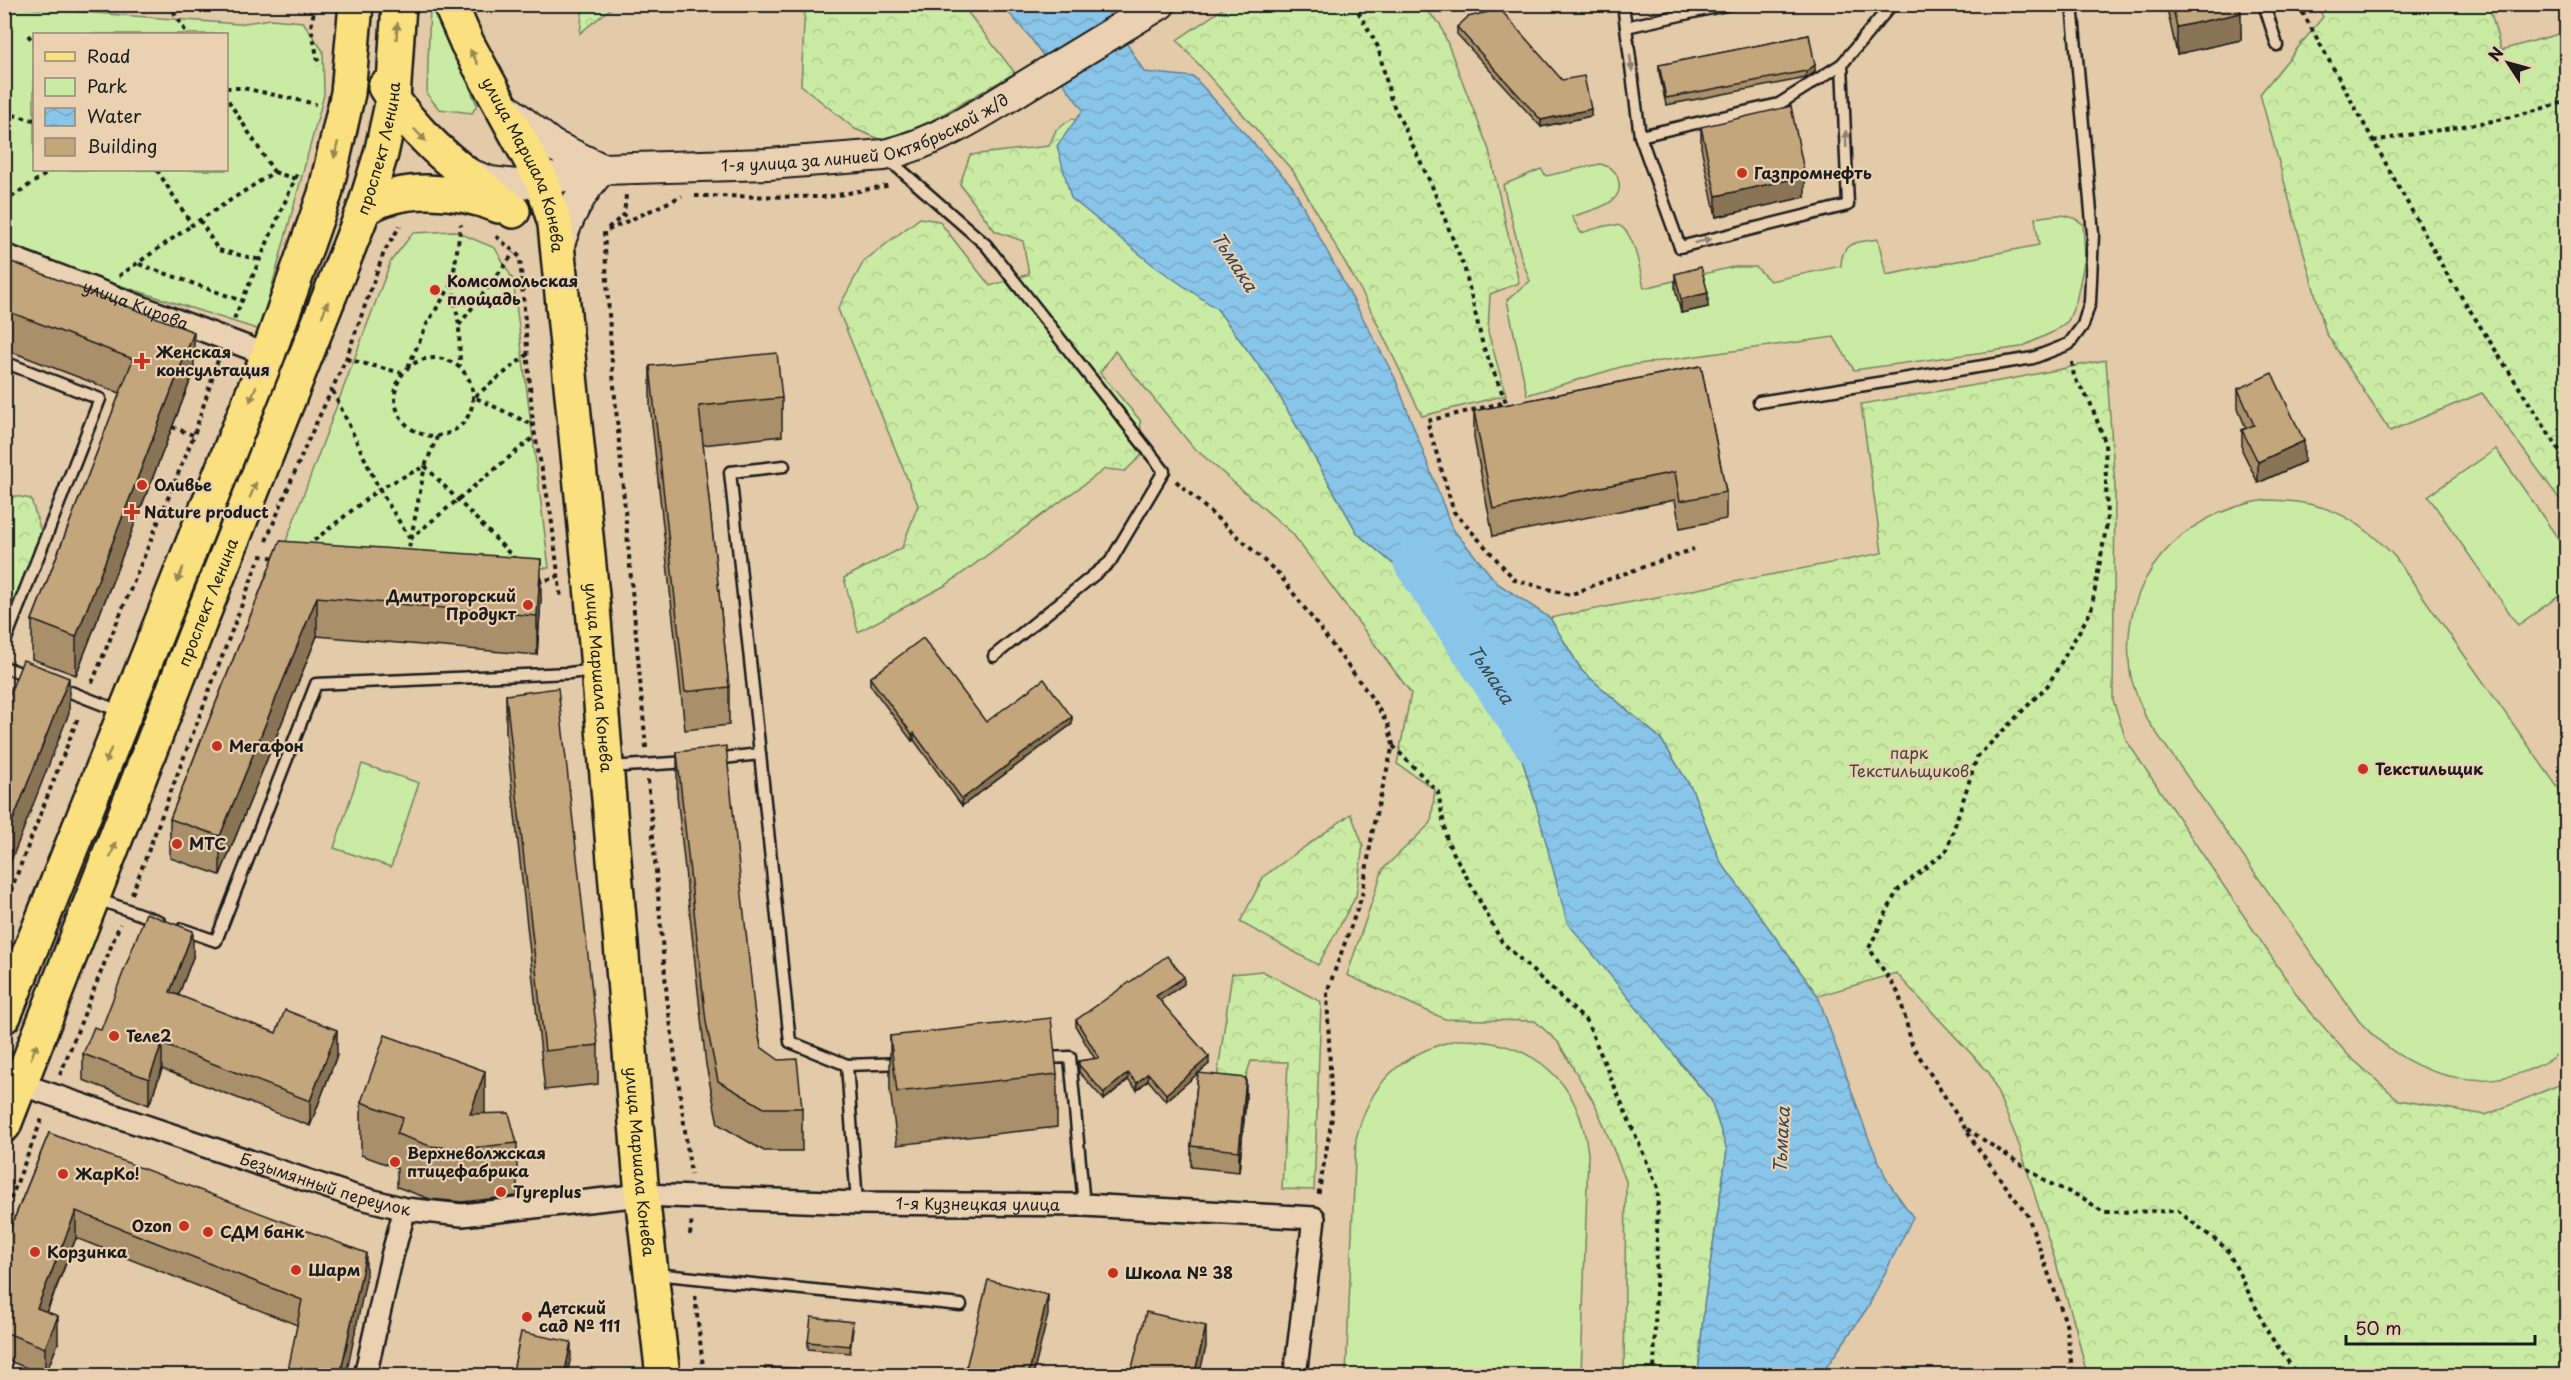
<svg xmlns="http://www.w3.org/2000/svg" width="2571" height="1380" viewBox="0 0 2571 1380" font-family="'Playpen Sans',sans-serif">
<defs>
<pattern id="forest-crowns" width="20" height="18" patternUnits="userSpaceOnUse" patternTransform="scale(1.5)"><rect width="20" height="18" fill="#caeba3"/><path d="M2 6a3 3 0 1 1 6 0M12 15a3 3 0 1 1 6 0" fill="none" stroke="#adc98c"/></pattern>
<pattern id="water-waves" width="16" height="10" patternUnits="userSpaceOnUse" patternTransform="scale(1.5)"><rect width="16" height="10" fill="#89c5e9"/><path d="M0 5q4-4 8 0t8 0" fill="none" stroke="#76a9c7"/></pattern>
</defs>
<rect width="100%" height="100%" fill="#e3caa8"/>
<filter id="ink" filterUnits="userSpaceOnUse"><feTurbulence type="fractalNoise" baseFrequency=".0167" numOctaves="2"/><feDisplacementMap in="SourceGraphic" scale="12" xChannelSelector="R" yChannelSelector="G"/><feConvolveMatrix kernelMatrix="1 2 1 2 8 2 1 2 1" color-interpolation-filters="sRGB"/></filter>
<g filter="url(#ink)">
<g fill="#caeba3" stroke="#738460" stroke-width="1.5" fill-rule="evenodd">
<path d="M430,5H435L477,105L472,113L439,109L427,94Z"/>
<path d="M4,6L238,24L271,19L303,22L323,51L324,95L260,330L50,263L5,246ZM34,34H226V170H34Z"/>
<path d="M1600,164C1609,166 1616,170 1618,179C1627,206 1588,210 1572,217L1581,233C1592,230 1603,225 1614,225C1634,223 1640,273 1644,288L1733,267H1756L1770,281L1841,266C1842,240 1856,243 1878,239L1886,275L2039,245L2035,218C2055,215 2067,211 2083,224L2085,258L2076,302L2068,321L2053,332L2021,347L1854,370L1834,337L1624,366L1527,395L1507,300L1530,281L1521,257L1503,185L1541,169L1546,176Z"/>
<path d="M454,231L495,248L513,280L549,568L279,560L391,261L413,233Z"/>
<path d="M2496,449L2566,550V591L2518,625L2428,496Z"/>
<path d="M2266,500C2322,500 2357,516 2395,557L2566,799V1048C2498,1102 2414,1082 2359,1021L2146,718C2140,703 2132,687 2130,671C2118,580 2179,513 2266,500Z"/>
<path d="M362,764L419,783L391,867L334,848Z"/>
<path d="M1457,1040C1532,1039 1580,1079 1588,1154L1581,1375H1346L1356,1139C1370,1082 1401,1053 1457,1040Z"/>
</g>
<g fill="url(#forest-crowns)" stroke="#738460" stroke-width="1.5">
<path d="M1230,4L1421,5L1440,24L1489,150L1519,283L1490,294L1488,332L1506,395L1422,416L1363,294L1293,171L1177,40Z"/>
<path d="M583,5V4L615,5L580,33Z"/>
<path d="M805,5H962L1015,73L891,144L855,129L801,85Z"/>
<path d="M2317,5H2489L2501,50L2566,32V508L2482,393L2390,431L2326,333L2260,94L2323,17Z"/>
<path d="M1073,118L1209,266L1217,309L1272,383L1358,534L1453,615L1500,689L1535,801L1679,1062L1711,1100L1727,1150L1704,1306L1698,1375H1624L1626,1181L1596,1106L1558,1042L1535,1021L1445,1019L1347,975L1383,869L1431,823L1435,789L1397,764L1411,693L1292,533L1192,446L1115,351L1100,373L1140,420L1143,454L1125,471L1105,469L946,585L858,632L844,578L902,548L918,505L838,309L864,261L920,218L939,221L990,286L1029,274L1023,241L995,231L960,184L970,155L1049,146L1056,130Z"/>
<path d="M2106,360L2115,487L2113,700L2126,740L2301,1001L2348,1055L2399,1100L2486,1115L2566,1082V1375H2087L2075,1325L2020,1147L1990,1074L1896,973L1818,996L1720,861L1692,789L1661,739L1582,671L1550,618L1882,553L1861,404L2011,379Z"/>
<path d="M15,496L31,499L41,532L5,626V503Z"/>
<path d="M1351,814L1363,845L1356,896L1318,965L1240,922L1264,876Z"/>
<path d="M1262,971L1321,1002L1314,1190L1282,1189L1288,1062L1251,1061L1243,1085H1216L1232,974Z"/>
</g>
<path fill="url(#water-waves)" stroke="#5d8197" stroke-width="1.5" d="M1002,5H1104L1144,72L1194,77L1292,186L1395,378L1452,528L1497,583L1550,618L1582,671L1661,739L1692,789L1720,861L1818,996L1868,1137L1888,1182L1913,1217L1868,1307L1821,1375H1698L1704,1306L1727,1150L1711,1100L1567,922L1535,801L1500,689L1453,615L1358,534L1272,383L1217,309L1153,265L1071,198L1057,146L1083,110L1029,36Z"/>
<g fill="none" stroke-linecap="round" stroke-linejoin="round">
<path stroke="#89c5e9" stroke-width="45" id="s1" d="M1416,562L1535,742"/>
<defs>
<g id="service">
<path d="M1623,4L1640,136L1680,247L1848,205L1842,64L1892,4"/>
<path d="M2264,4L2277,45"/>
<path d="M1626,27L1730,4"/>
<path d="M1640,136L1779,104L1842,64"/>
<path d="M887,158L986,245L1164,471L1110,562L994,656"/>
<path d="M4,362L100,399L4,644"/>
<path d="M1759,402L2033,358L2069,344L2083,325L2090,302L2093,234L2072,4"/>
<path d="M4,667L29,676"/>
<path d="M55,686L122,712"/>
<path d="M760,754L730,472L784,466"/>
<path d="M714,759L760,754L790,1042L847,1065L857,1203"/>
<path d="M609,767L689,762"/>
<path d="M97,899L159,921"/>
<path d="M182,929L216,941L316,684L569,673L595,670"/>
<path d="M1042,1058L1070,1057L1084,1205"/>
<path d="M847,1065L904,1063"/>
<path d="M655,1274L961,1305"/>
<path d="M4,1372L12,1376"/>
</g>
<g id="minor">
<path id="s2" d="M4,255L268,355"/>
<path id="s3" d="M8,1080L354,1196L405,1209L462,1215L642,1195L857,1203L1084,1205L1314,1218L1295,1376"/>
<path d="M365,1376L392,1256L405,1209"/>
</g>
<g id="secondary">
<path d="M504,107L552,145L602,169"/>
<path id="s4" d="M469,174L490,182L516,185L602,169L768,164L884,155C936,143 982,113 1027,85C1071,58 1116,31 1160,4"/>
<path d="M558,248C567,217 580,192 602,169"/>
</g>
<g id="primary">
<path id="s5" d="M450,4L467,43L542,181L555,224L592,596L642,1195L663,1376"/>
<path d="M385,87C417,140 465,173 513,211"/>
<path d="M364,209C402,184 459,190 499,206"/>
<path d="M4,1016L268,355L325,194L348,93L356,4"/>
<path id="s6" d="M4,1125L200,622L364,209L381,154L393,99L399,4"/>
</g>
</defs>
<use href="#service" stroke="#1c1c1c" stroke-width="15"/>
<use href="#minor" stroke="#1c1c1c" stroke-width="26"/>
<use href="#secondary" stroke="#1c1c1c" stroke-width="34"/>
<use href="#primary" stroke="#1c1c1c" stroke-width="38"/>
<g stroke="#1c1c1c" stroke-width="4" stroke-dasharray="4.5 4.5" stroke-linecap="butt">
<path d="M169,4L187,34"/>
<path d="M315,4L311,27L319,66"/>
<path d="M1354,4L1378,47L1391,100L1432,186L1465,270L1483,346L1506,402L1427,421L1454,512L1515,580L1570,595L1612,578L1694,549"/>
<path d="M2298,4L2445,271L2566,461"/>
<path d="M1186,6L1242,4"/>
<path d="M28,35L34,43"/>
<path d="M226,88H243L316,104"/>
<path d="M4,113L34,120"/>
<path d="M2373,141L2499,120L2566,102"/>
<path d="M157,170L192,225L274,172L226,97"/>
<path d="M274,172L296,179"/>
<path d="M695,196L827,197L891,185"/>
<path d="M4,202L52,170"/>
<path d="M200,220L218,250L261,260"/>
<path d="M608,228L624,215L626,195"/>
<path d="M496,236L520,257L533,425L551,515L561,599"/>
<path d="M139,264L242,301"/>
<path d="M119,276L192,225"/>
<path d="M452,284L459,325L460,366"/>
<path d="M234,319L298,172"/>
<path d="M459,325L514,253"/>
<path d="M528,354L474,397L533,425"/>
<circle cx="434" cy="397" r="39"/>
<path d="M346,359L402,373"/>
<path d="M2072,362L2074,377L2090,402L2105,442L2107,523L2091,611L2048,685L1977,757L1947,850L1897,891L1869,948L1899,994L1912,1045L1977,1147L2028,1216L2066,1323L2073,1376"/>
<path d="M408,367L428,322L452,284L461,224"/>
<path d="M333,391L379,489L410,539L409,553"/>
<path d="M172,427L193,435"/>
<path d="M425,466L516,560"/>
<path d="M1176,481L1279,574L1369,694L1388,724L1393,745L1374,823L1362,896L1327,992L1332,1118L1318,1197"/>
<path d="M411,538L425,466"/>
<path d="M410,539L535,436"/>
<path d="M266,541L307,443L346,359L384,252L400,226"/>
<path d="M307,546L379,489L425,466L437,437"/>
<path d="M260,556L277,558"/>
<path d="M538,582L557,577"/>
<path d="M92,683L194,435L218,360"/>
<path d="M1393,746L1438,792L1447,841L1502,942L1587,1022L1658,1188L1654,1376"/>
<path d="M646,748L612,363L604,232L682,196"/>
<path d="M648,780L667,998L691,1175"/>
<path d="M132,894L258,562"/>
<path d="M4,908L79,715"/>
<path d="M60,1075L120,924"/>
<path d="M1967,1129L2049,1183L2083,1198L2103,1212L2178,1211L2227,1249L2269,1334L2298,1376"/>
<path d="M4,1216L43,1116"/>
<path d="M690,1235L692,1218"/>
<path d="M695,1296L704,1376"/>
</g>
<use href="#service" stroke="#e9d1b2" stroke-width="10"/>
<use href="#minor" stroke="#e9d1b2" stroke-width="21"/>
<use href="#secondary" stroke="#e9d1b2" stroke-width="30"/>
<use href="#primary" stroke="#fbe080" stroke-width="33"/>
</g>
<g fill="#a98f6a" stroke="#1c1c1c" stroke-width="1.5">
<path d="M2166,4H2239L2241,40L2177,54Z"/>
<path d="M1457,27L1591,116L1541,127L1457,34Z"/>
<path d="M1809,35L1815,72L1806,78L1666,105L1659,72V65Z"/>
<path d="M1701,127L1805,197L1716,217L1701,147Z"/>
<path d="M4,259L194,371L76,675L32,659V620L120,393L4,349Z"/>
<path d="M1675,274L1708,307L1681,313L1675,288Z"/>
<path d="M650,366L782,398V436L703,445L729,687V725L685,730L650,405Z"/>
<path d="M1701,366L1726,492V519L1680,528L1675,500L1493,536L1474,438V411Z"/>
<path d="M2238,389L2304,462L2258,483L2242,450V430L2246,428L2238,409Z"/>
<path d="M280,541L541,598L537,655L317,636L220,875L170,858V819Z"/>
<path d="M870,678L986,722L1072,724L962,806L914,740L912,741L870,685Z"/>
<path d="M506,695L598,1045V1084L545,1090L506,733Z"/>
<path d="M677,752L755,1016L761,1047L802,1108V1151H764L718,1124L706,1065L677,795Z"/>
<path d="M193,957L178,996L276,1033L337,1055L310,1126L162,1069L149,1105L83,1080V1054L101,1030Z"/>
<path d="M1184,984L1160,1000L1209,1064L1198,1073L1246,1098L1239,1172L1191,1167V1146L1198,1073L1166,1101L1148,1080L1137,1090L1128,1080L1104,1100L1079,1072V1061L1095,1059L1076,1027V1020Z"/>
<path d="M890,1036L1057,1074V1127L897,1145L890,1089Z"/>
<path d="M361,1102L485,1114L517,1143V1196L462,1202L430,1199L397,1187V1168L361,1155Z"/>
<path d="M49,1133L366,1280L297,1325L76,1238L47,1312L58,1343L45,1375L4,1359V1244Z"/>
<path d="M853,1329L850,1353L808,1349V1342Z"/>
</g>
<g fill="#897456" stroke="#1c1c1c" stroke-width="1.5">
<path d="M2241,13V40L2177,54V27Z"/>
<path d="M1815,65V72L1806,78V71Z"/>
<path d="M1591,109V116L1541,127V120Z"/>
<path d="M1805,176V197L1716,217V196Z"/>
<path d="M1708,293V307L1681,313V299Z"/>
<path d="M194,332V371L76,675V637Z"/>
<path d="M2304,441V462L2258,483V462Z"/>
<path d="M541,559V598L537,655V616Z"/>
<path d="M317,597V636L220,875V836Z"/>
<path d="M69,678V713L4,879V843Z"/>
<path d="M1072,717V724L962,806V799Z"/>
<path d="M914,733V740L912,741V734Z"/>
<path d="M193,931V957L170,1018V992Z"/>
<path d="M1184,977V984L1156,1003V996Z"/>
<path d="M337,1030V1055L310,1126V1101Z"/>
<path d="M162,1044V1069L149,1105V1079Z"/>
<path d="M1209,1057V1064L1166,1101V1094Z"/>
<path d="M485,1071V1124L470,1114Z"/>
<path d="M1128,1073V1080L1104,1100V1093Z"/>
<path d="M1148,1073V1080L1137,1090V1083Z"/>
<path d="M1246,1078V1098L1239,1172V1151Z"/>
<path d="M76,1211V1238L37,1335V1308Z"/>
<path d="M366,1253V1280L346,1376H340Z"/>
<path d="M1048,1295V1315L1033,1376H1028Z"/>
<path d="M58,1316V1343L45,1375V1348Z"/>
<path d="M1206,1326V1347L1199,1376H1194Z"/>
<path d="M571,1342V1356L567,1376H564Z"/>
</g>
<g fill="#c4a67b" stroke="#1c1c1c" stroke-width="1.5">
<path d="M2172,4H2239L2241,13L2177,27Z"/>
<path d="M1500,9L1562,80L1584,76L1591,109L1541,120L1457,27L1468,17Z"/>
<path d="M1809,35L1815,65L1806,71L1666,98L1659,65Z"/>
<path d="M1791,106L1805,176L1716,196L1701,127Z"/>
<path d="M4,259L194,332L76,637L32,620L133,359L4,310Z"/>
<path d="M1701,267L1708,293L1681,299L1675,274Z"/>
<path d="M777,353L782,398L699,406L729,687L685,692L650,366Z"/>
<path d="M1701,366L1726,492L1680,501L1675,472L1493,509L1474,411Z"/>
<path d="M2272,373L2304,441L2258,462L2242,430L2254,425L2238,389Z"/>
<path d="M280,541L541,559L537,616L317,597L220,836L170,819Z"/>
<path d="M923,638L986,722L1044,679L1072,717L962,799L914,733L912,734L870,678Z"/>
<path d="M23,660L69,678L4,843V708Z"/>
<path d="M558,688L598,1045L545,1051L506,695Z"/>
<path d="M726,746L755,1016L761,1047L779,1060L797,1059L802,1108H764L718,1081L706,1022L677,752Z"/>
<path d="M146,913L193,931L170,992L276,1033L285,1010L337,1030L310,1101L162,1044L149,1079L83,1054L94,1027L101,1030Z"/>
<path d="M1167,956L1184,977L1156,996L1209,1057L1166,1094L1148,1073L1137,1083L1128,1073L1104,1093L1079,1065V1061L1099,1058L1076,1020Z"/>
<path d="M1051,1018L1057,1074L897,1092L890,1036Z"/>
<path d="M385,1035L485,1071L470,1114L509,1113L517,1143L462,1149L430,1146L397,1134L403,1117L361,1102Z"/>
<path d="M1198,1073L1246,1078L1239,1151L1191,1146Z"/>
<path d="M49,1133L366,1253L340,1376H287L302,1300L76,1211L37,1308L58,1316L45,1348L4,1332V1244Z"/>
<path d="M988,1280L1048,1295L1028,1376H964Z"/>
<path d="M1146,1312L1206,1326L1194,1376H1130Z"/>
<path d="M811,1317L853,1322L850,1346L808,1342Z"/>
<path d="M521,1332L571,1342L564,1376H512Z"/>
<path d="M765,1367L796,1368L795,1376H765Z"/>
</g>
<defs><path id="oneway-solid" d="M-6-.8H1V-3.2L6.5 0L1 3.2V.8H-6Z" transform="scale(1.5)"/></defs>
<g fill="#978853">
<use href="#oneway-solid" transform="translate(397 31) rotate(-86)"/>
<use href="#oneway-solid" transform="translate(474 57) rotate(-118)"/>
<use href="#oneway-solid" transform="translate(420 135) rotate(46)"/>
<use href="#oneway-solid" transform="translate(336 150) rotate(103)"/>
<use href="#oneway-solid" transform="translate(325 309) rotate(-68)"/>
<use href="#oneway-solid" transform="translate(253 394) rotate(112)"/>
<use href="#oneway-solid" transform="translate(253 490) rotate(-68)"/>
<use href="#oneway-solid" transform="translate(180 575) rotate(112)"/>
<use href="#oneway-solid" transform="translate(108 756) rotate(112)"/>
<use href="#oneway-solid" transform="translate(113 850) rotate(-69)"/>
<use href="#oneway-solid" transform="translate(34 1051) rotate(-68)"/>
</g>
<g fill="#8d806e">
<use href="#oneway-solid" transform="translate(1631 63) rotate(83)"/>
<use href="#oneway-solid" transform="translate(1846 139) rotate(-92)"/>
<use href="#oneway-solid" transform="translate(1703 241) rotate(-14)"/>
</g>
</g>
<g fill="#c8321e" stroke="#e9d1b2" stroke-width="2">
<circle cx="1742" cy="173" r="6"/>
<circle cx="435" cy="290" r="6"/>
<path d="M139 352h6v6h6v6h-6v6h-6v-6h-6v-6h6z"/>
<circle cx="142" cy="485" r="6"/>
<path d="M129 503h6v6h6v6h-6v6h-6v-6h-6v-6h6z"/>
<circle cx="528" cy="605" r="6"/>
<circle cx="217" cy="746" r="6"/>
<circle cx="2363" cy="769" r="6"/>
<circle cx="177" cy="844" r="6"/>
<circle cx="114" cy="1036" r="6"/>
<circle cx="395" cy="1162" r="6"/>
<circle cx="63" cy="1174" r="6"/>
<circle cx="501" cy="1192" r="6"/>
<circle cx="184" cy="1226" r="6"/>
<circle cx="208" cy="1232" r="6"/>
<circle cx="35" cy="1252" r="6"/>
<circle cx="296" cy="1270" r="6"/>
<circle cx="1113" cy="1273" r="6"/>
<circle cx="527" cy="1317" r="6"/>
</g>
<g text-anchor="middle" stroke-width="4.5" stroke-linejoin="round" paint-order="stroke">
<g font-size="16" fill="#1c1c1c" stroke="#e9d1b2">
<text dy="6" stroke="none"><textPath href="#s4" startOffset="405">1-я улица за линией Октябрьской ж/д</textPath></text>
<text dy="6" stroke="none"><textPath href="#s6" startOffset="1047">проспект Ленина</textPath></text>
<text dy="6" stroke="none"><textPath href="#s5" startOffset="178">улица Маршала Конева</textPath></text>
<text dy="6" stroke="none"><textPath href="#s2" startOffset="141">улица Кирова</textPath></text>
<text dy="6" stroke="none"><textPath href="#s6" startOffset="561">проспект Ленина</textPath></text>
<text dy="6" stroke="none"><textPath href="#s5" startOffset="700">улица Маршала Конева</textPath></text>
<text dy="6" stroke="none"><textPath href="#s5" startOffset="1186">улица Маршала Конева</textPath></text>
<text dy="6" stroke="none"><textPath href="#s3" startOffset="334">Безымянный переулок</textPath></text>
<text dy="6" stroke="none"><textPath href="#s3" startOffset="992">1-я Кузнецкая улица</textPath></text>
</g>
<g font-size="16" font-weight="bold" fill="#1c1c1c" stroke="#e9d1b2" text-anchor="start">
<text x="1754" y="179">Газпромнефть</text>
<text x="447" y="287">Комсомольская<tspan x="447" dy="18">площадь</tspan></text>
<text x="156" y="358">Женская<tspan x="156" dy="18">консультация</tspan></text>
<text x="154" y="491">Оливье</text>
<text x="144" y="518">Nature product</text>
<text x="516" y="602" text-anchor="end">Дмитрогорский<tspan x="516" dy="18">Продукт</tspan></text>
<text x="229" y="752">Мегафон</text>
<text x="2375" y="775">Текстильщик</text>
<text x="189" y="850">МТС</text>
<text x="126" y="1042">Теле2</text>
<text x="407" y="1159">Верхневолжская<tspan x="407" dy="18">птицефабрика</tspan></text>
<text x="75" y="1180">ЖарКо!</text>
<text x="513" y="1198">Tyreplus</text>
<text x="172" y="1232" text-anchor="end">Ozon</text>
<text x="220" y="1238">СДМ банк</text>
<text x="47" y="1258">Корзинка</text>
<text x="308" y="1276">Шарм</text>
<text x="1125" y="1279">Школа № 38</text>
<text x="539" y="1314">Детский<tspan x="539" dy="18">сад № 111</tspan></text>
</g>
<g font-size="16" fill="#3f4537" stroke="#e9d1b2">
<text x="1909" y="759">парк<tspan x="1909" dy="18">Текстильщиков</tspan></text>
</g>
<g font-size="18" font-style="italic" fill="#37464f" stroke="#e9d1b2">
<text transform="translate(1234 262) rotate(57)" y="6">Тьмака</text>
<text dy="6" stroke="none"><textPath href="#s1" startOffset="135">Тьмака</textPath></text>
<text transform="translate(1782 1140) rotate(-87)" y="6">Тьмака</text>
</g>
</g>
<rect width="2571" height="1380" fill="none" stroke="#e9d1b2" stroke-width="24"/>
<rect x="12" y="12" width="2547" height="1356" fill="none" stroke="#1c1c1c" stroke-width="2" filter="url(#ink)"/>
<rect x="33" y="33" width="195" height="138" fill="#e9d1b2" stroke="#978976" stroke-width="1.5"/>
<rect x="45" y="52" width="30" height="9" fill="#fbe080" stroke="#978976" stroke-width="1.5"/>
<text x="87" y="63" font-size="18" fill="#1c1c1c">Road</text>
<rect x="45" y="78" width="30" height="18" fill="#caeba3" stroke="#978976" stroke-width="1.5"/>
<text x="87" y="93" font-size="18" fill="#1c1c1c">Park</text>
<rect x="45" y="108" width="30" height="18" fill="url(#water-waves)" stroke="#978976" stroke-width="1.5"/>
<text x="87" y="123" font-size="18" fill="#1c1c1c">Water</text>
<rect x="45" y="138" width="30" height="18" fill="#c4a67b" stroke="#978976" stroke-width="1.5"/>
<text x="87" y="153" font-size="18" fill="#1c1c1c">Building</text>
<g transform="translate(2508 63) rotate(306)" stroke="#e9d1b2" stroke-width="4.5" paint-order="stroke">
<path d="M0-4.5L10 22L0 15L-10 22Z" fill="#1c1c1c"/>
<text y="-9" font-size="16" font-weight="bold" text-anchor="middle" fill="#1c1c1c">N</text>
</g>
<path d="M2346 1335v9h189v-9" fill="none" stroke="#1c1c1c" stroke-width="3"/>
<text x="2355" y="1335" font-size="18" fill="#1c1c1c" stroke="#e9d1b2" stroke-width="4.5" paint-order="stroke">50 m</text>
</svg>
